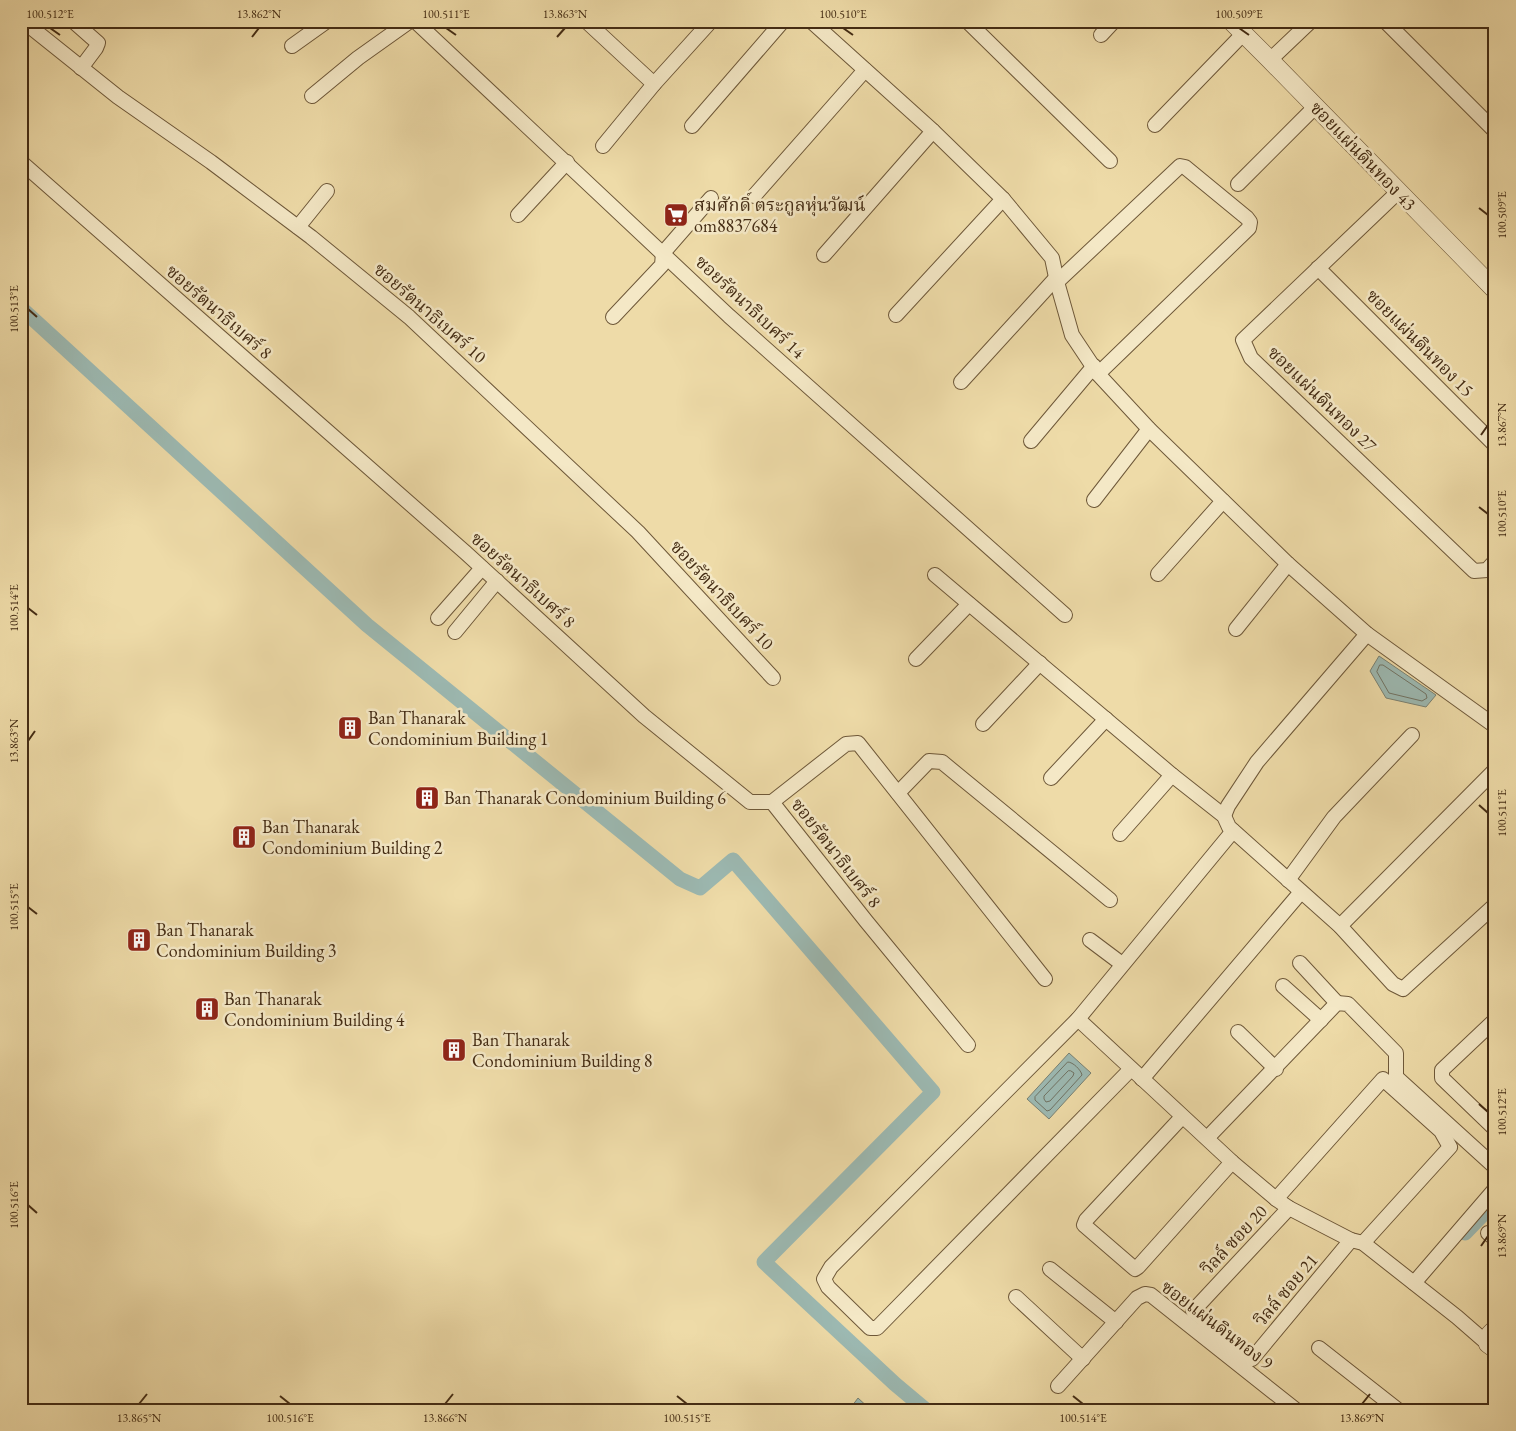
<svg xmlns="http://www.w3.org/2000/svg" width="1516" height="1431" viewBox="0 0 1516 1431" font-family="'EB Garamond','Noto Serif Thai',serif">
<rect width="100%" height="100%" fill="#eedba8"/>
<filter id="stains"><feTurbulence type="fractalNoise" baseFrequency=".004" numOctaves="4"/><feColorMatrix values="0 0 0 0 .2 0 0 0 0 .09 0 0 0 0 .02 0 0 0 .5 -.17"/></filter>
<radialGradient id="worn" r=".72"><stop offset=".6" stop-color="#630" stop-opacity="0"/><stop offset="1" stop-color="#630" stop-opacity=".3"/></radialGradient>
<g fill="#9cb9b2" stroke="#798173">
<path d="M1379,656L1436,695L1426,707L1386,698L1370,671Z"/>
<path d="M1069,1053L1091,1073L1049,1119L1027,1099Z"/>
<path d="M858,1398L871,1410H849Z"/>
</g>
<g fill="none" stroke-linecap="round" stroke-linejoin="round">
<g stroke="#707263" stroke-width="1">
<path d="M1380,665H1383L1426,694L1427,698L1422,701L1389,693L1377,672Z"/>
<path d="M1068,1062C1073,1062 1081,1070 1082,1075L1050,1110L1047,1111L1035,1100V1097Z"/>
<path d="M1071,1071L1074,1073L1073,1076L1050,1101L1046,1102L1044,1099V1096L1068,1071Z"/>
</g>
<g stroke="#9cb9b2" stroke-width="15">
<path d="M21,308L367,625L680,879L700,888L733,860L933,1092L764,1262L895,1384L926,1410"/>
<path d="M1465,1233L1495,1202"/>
</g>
<defs>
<g id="minor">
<path d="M23,21L118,97L211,162L311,237L409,317L638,532L773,678"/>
<path d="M73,21L98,43L96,48L81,68"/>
<path d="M415,21L729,316L1065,615"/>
<path d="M586,21L654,84"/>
<path d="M811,21L933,131L1003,199L1052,258L1057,282L1072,335L1098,374L1149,429L1288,564L1367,634L1495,726"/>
<path d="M967,21L1110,161"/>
<path d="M1385,21L1495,131"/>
<path d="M1101,35L1114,21"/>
<path d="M292,46L327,21"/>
<path d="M1270,60L1311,21"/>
<path d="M312,96L358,58L410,21"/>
<path d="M1155,125L1243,34"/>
<path d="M692,126L783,21"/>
<path d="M603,146L654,84L711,21"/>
<path d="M21,162L466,553L644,716L750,802H772L866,921L968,1045"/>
<path d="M1238,184L1316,106"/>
<path d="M1398,192L1243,340L1251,358L1474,571L1487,570L1495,561"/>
<path d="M754,196L865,70"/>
<path d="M518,215L567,162"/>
<path d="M298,227L327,191"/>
<path d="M824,255L933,131"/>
<path d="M1318,268L1495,445"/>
<path d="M1057,282L1180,166L1185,167L1247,218L1250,222L1249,228L1098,374"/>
<path d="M896,315L1003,199"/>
<path d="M613,317L662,265L663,253L711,198"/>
<path d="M961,382L1056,278"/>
<path d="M1031,441L1094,366"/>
<path d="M1094,500L1149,429"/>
<path d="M1158,574L1223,501"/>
<path d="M935,575L1172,775L1224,816L1229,827L1340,926L1393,984L1403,989L1495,905"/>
<path d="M438,618L482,568"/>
<path d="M1236,629L1288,564"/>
<path d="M455,632L497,581"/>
<path d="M916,659L969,604"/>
<path d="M983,724L1040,663"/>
<path d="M1051,778L1106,719"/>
<path d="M898,793L929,761L942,762L1110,900"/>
<path d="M772,802L846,744L858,743L1045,979"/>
<path d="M1224,816L1228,806L1257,762L1367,634"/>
<path d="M1120,834L1172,775"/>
<path d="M1288,880L1334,817L1412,735"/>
<path d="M1340,926L1495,770"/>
<path d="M1090,940L1122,964"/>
<path d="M1300,963L1337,1003"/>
<path d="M1283,986L1321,1020"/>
<path d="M1078,1019L1232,1162L1276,1199L1289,1208L1351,1240L1363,1243L1457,1317L1488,1344"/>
<path d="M1495,1020L1442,1070V1078L1495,1129"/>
<path d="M1238,1032L1276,1069"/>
<path d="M1131,1069L877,1328H870L828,1287L824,1279L831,1267L1078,1019L1233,831"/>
<path d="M1142,1079L1301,892"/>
<path d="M1182,1117L1086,1220L1084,1225L1135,1269L1138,1267L1232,1162"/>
<path d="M1212,1133L1337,1003L1348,1004L1396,1053V1077L1495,1167"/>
<path d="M1276,1199L1383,1079L1441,1131L1450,1147L1363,1243"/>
<path d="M1289,1208L1193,1311L1252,1359L1351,1240"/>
<path d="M1488,1233L1495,1239"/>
<path d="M1050,1269L1116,1322"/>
<path d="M1414,1283L1495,1189"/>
<path d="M1016,1297L1083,1359"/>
<path d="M1319,1348L1398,1410"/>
<path d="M1058,1386L1137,1298L1145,1294L1151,1295L1296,1410"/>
</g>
<g id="tertiary">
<path d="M1231,21L1270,60L1495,290"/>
<path d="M1495,1329L1490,1334L1488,1344L1495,1349"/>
</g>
</defs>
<use href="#minor" stroke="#6e5839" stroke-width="16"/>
<use href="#tertiary" stroke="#6e5839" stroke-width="19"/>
<use href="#minor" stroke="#f4e8c6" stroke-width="14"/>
<use href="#tertiary" stroke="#f4e8c6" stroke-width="18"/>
</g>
<path fill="none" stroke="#442c14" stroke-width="2" d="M50,28L60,35M446,28L456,35M843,28L853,35M1239,28L1249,35M252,37L259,28M557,37L565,28M1479,208L1488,215M28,309L37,317M1481,435L1488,425M1479,507L1488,514M28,608L37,615M28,741L35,731M1479,805L1488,813M28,907L37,914M1479,1104L1488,1112M28,1205L37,1213M1481,1246L1488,1236M280,1396L290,1404M677,1396L687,1404M1073,1396L1083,1404M139,1404L147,1394M445,1404L453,1394M1362,1404L1370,1394"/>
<defs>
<symbol id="supermarket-square" viewBox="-11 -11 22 22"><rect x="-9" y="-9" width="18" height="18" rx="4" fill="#8f2418" stroke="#f4e8c6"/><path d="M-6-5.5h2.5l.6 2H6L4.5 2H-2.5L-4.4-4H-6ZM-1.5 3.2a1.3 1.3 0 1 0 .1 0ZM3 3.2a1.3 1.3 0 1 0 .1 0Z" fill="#fff"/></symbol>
<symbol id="building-square" viewBox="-11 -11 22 22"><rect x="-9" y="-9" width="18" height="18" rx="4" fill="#8f2418" stroke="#f4e8c6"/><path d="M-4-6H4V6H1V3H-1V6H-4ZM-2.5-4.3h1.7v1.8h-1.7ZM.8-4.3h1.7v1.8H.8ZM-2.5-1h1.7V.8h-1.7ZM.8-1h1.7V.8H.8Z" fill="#fff"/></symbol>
</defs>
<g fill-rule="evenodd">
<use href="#supermarket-square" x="662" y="201" width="28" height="28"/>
<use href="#building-square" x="336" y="714" width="28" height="28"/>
<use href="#building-square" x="413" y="784" width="28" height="28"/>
<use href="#building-square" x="230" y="823" width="28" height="28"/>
<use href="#building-square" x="125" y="926" width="28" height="28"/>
<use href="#building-square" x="193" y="995" width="28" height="28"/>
<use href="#building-square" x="440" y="1036" width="28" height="28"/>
</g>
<g text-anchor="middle" stroke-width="5" stroke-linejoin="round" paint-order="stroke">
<g font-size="18" fill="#442c14" stroke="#f4e8c6">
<text transform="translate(1363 156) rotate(46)" y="6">ซอยแผ่นดินทอง 43</text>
<text transform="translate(750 307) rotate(43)" y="6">ซอยรัตนาธิเบศร์ 14</text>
<text transform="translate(219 312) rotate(41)" y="6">ซอยรัตนาธิเบศร์ 8</text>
<text transform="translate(430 313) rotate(41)" y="6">ซอยรัตนาธิเบศร์ 10</text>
<text transform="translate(1420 343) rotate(45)" y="6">ซอยแผ่นดินทอง 15</text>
<text transform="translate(1322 399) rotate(44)" y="6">ซอยแผ่นดินทอง 27</text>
<text transform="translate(523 580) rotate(42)" y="6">ซอยรัตนาธิเบศร์ 8</text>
<text transform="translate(722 595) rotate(47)" y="6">ซอยรัตนาธิเบศร์ 10</text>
<text transform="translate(836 853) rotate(52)" y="6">ซอยรัตนาธิเบศร์ 8</text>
<text transform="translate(1234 1240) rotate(-47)" y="6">วิลล์ ซอย 20</text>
<text transform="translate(1286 1290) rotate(-50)" y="6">วิลล์ ซอย 21</text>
<text transform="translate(1217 1325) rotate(37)" y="6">ซอยแผ่นดินทอง 9</text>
</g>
<g font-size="18" fill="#442c14" stroke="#f4e8c6" text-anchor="start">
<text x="694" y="211">สมศักดิ์ ตระกูลหุ่นวัฒน์<tspan x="694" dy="21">om8837684</tspan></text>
<text x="368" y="724">Ban Thanarak<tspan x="368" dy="21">Condominium Building 1</tspan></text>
<text x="444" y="804">Ban Thanarak Condominium Building 6</text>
<text x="262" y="833">Ban Thanarak<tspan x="262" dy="21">Condominium Building 2</tspan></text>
<text x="156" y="936">Ban Thanarak<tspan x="156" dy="21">Condominium Building 3</tspan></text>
<text x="224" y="1005">Ban Thanarak<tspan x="224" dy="21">Condominium Building 4</tspan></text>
<text x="472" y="1046">Ban Thanarak<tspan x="472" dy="21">Condominium Building 8</tspan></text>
</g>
</g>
<rect width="1516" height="1431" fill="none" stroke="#eedba8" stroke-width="55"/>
<rect x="28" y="28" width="1460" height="1376" fill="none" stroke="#442c14" stroke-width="2"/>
<g font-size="12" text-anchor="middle" fill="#442c14">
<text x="50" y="18">100.512°E</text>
<text x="259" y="18">13.862°N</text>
<text x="446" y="18">100.511°E</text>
<text x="565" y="18">13.863°N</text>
<text x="843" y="18">100.510°E</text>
<text x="1239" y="18">100.509°E</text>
<text transform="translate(1502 215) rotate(-90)" y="4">100.509°E</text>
<text transform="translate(14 309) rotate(-90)" y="4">100.513°E</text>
<text transform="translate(1502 425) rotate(-90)" y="4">13.867°N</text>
<text transform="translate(1502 514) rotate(-90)" y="4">100.510°E</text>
<text transform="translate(14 608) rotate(-90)" y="4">100.514°E</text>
<text transform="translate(14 741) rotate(-90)" y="4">13.863°N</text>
<text transform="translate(1502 813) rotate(-90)" y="4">100.511°E</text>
<text transform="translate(14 907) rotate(-90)" y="4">100.515°E</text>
<text transform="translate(1502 1112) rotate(-90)" y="4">100.512°E</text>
<text transform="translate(14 1205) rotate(-90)" y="4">100.516°E</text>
<text transform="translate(1502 1236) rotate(-90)" y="4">13.869°N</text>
<text x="139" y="1422">13.865°N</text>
<text x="290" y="1422">100.516°E</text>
<text x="445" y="1422">13.866°N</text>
<text x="687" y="1422">100.515°E</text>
<text x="1083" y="1422">100.514°E</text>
<text x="1362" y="1422">13.869°N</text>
</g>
<rect width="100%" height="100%" filter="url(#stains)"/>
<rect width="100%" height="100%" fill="url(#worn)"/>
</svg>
